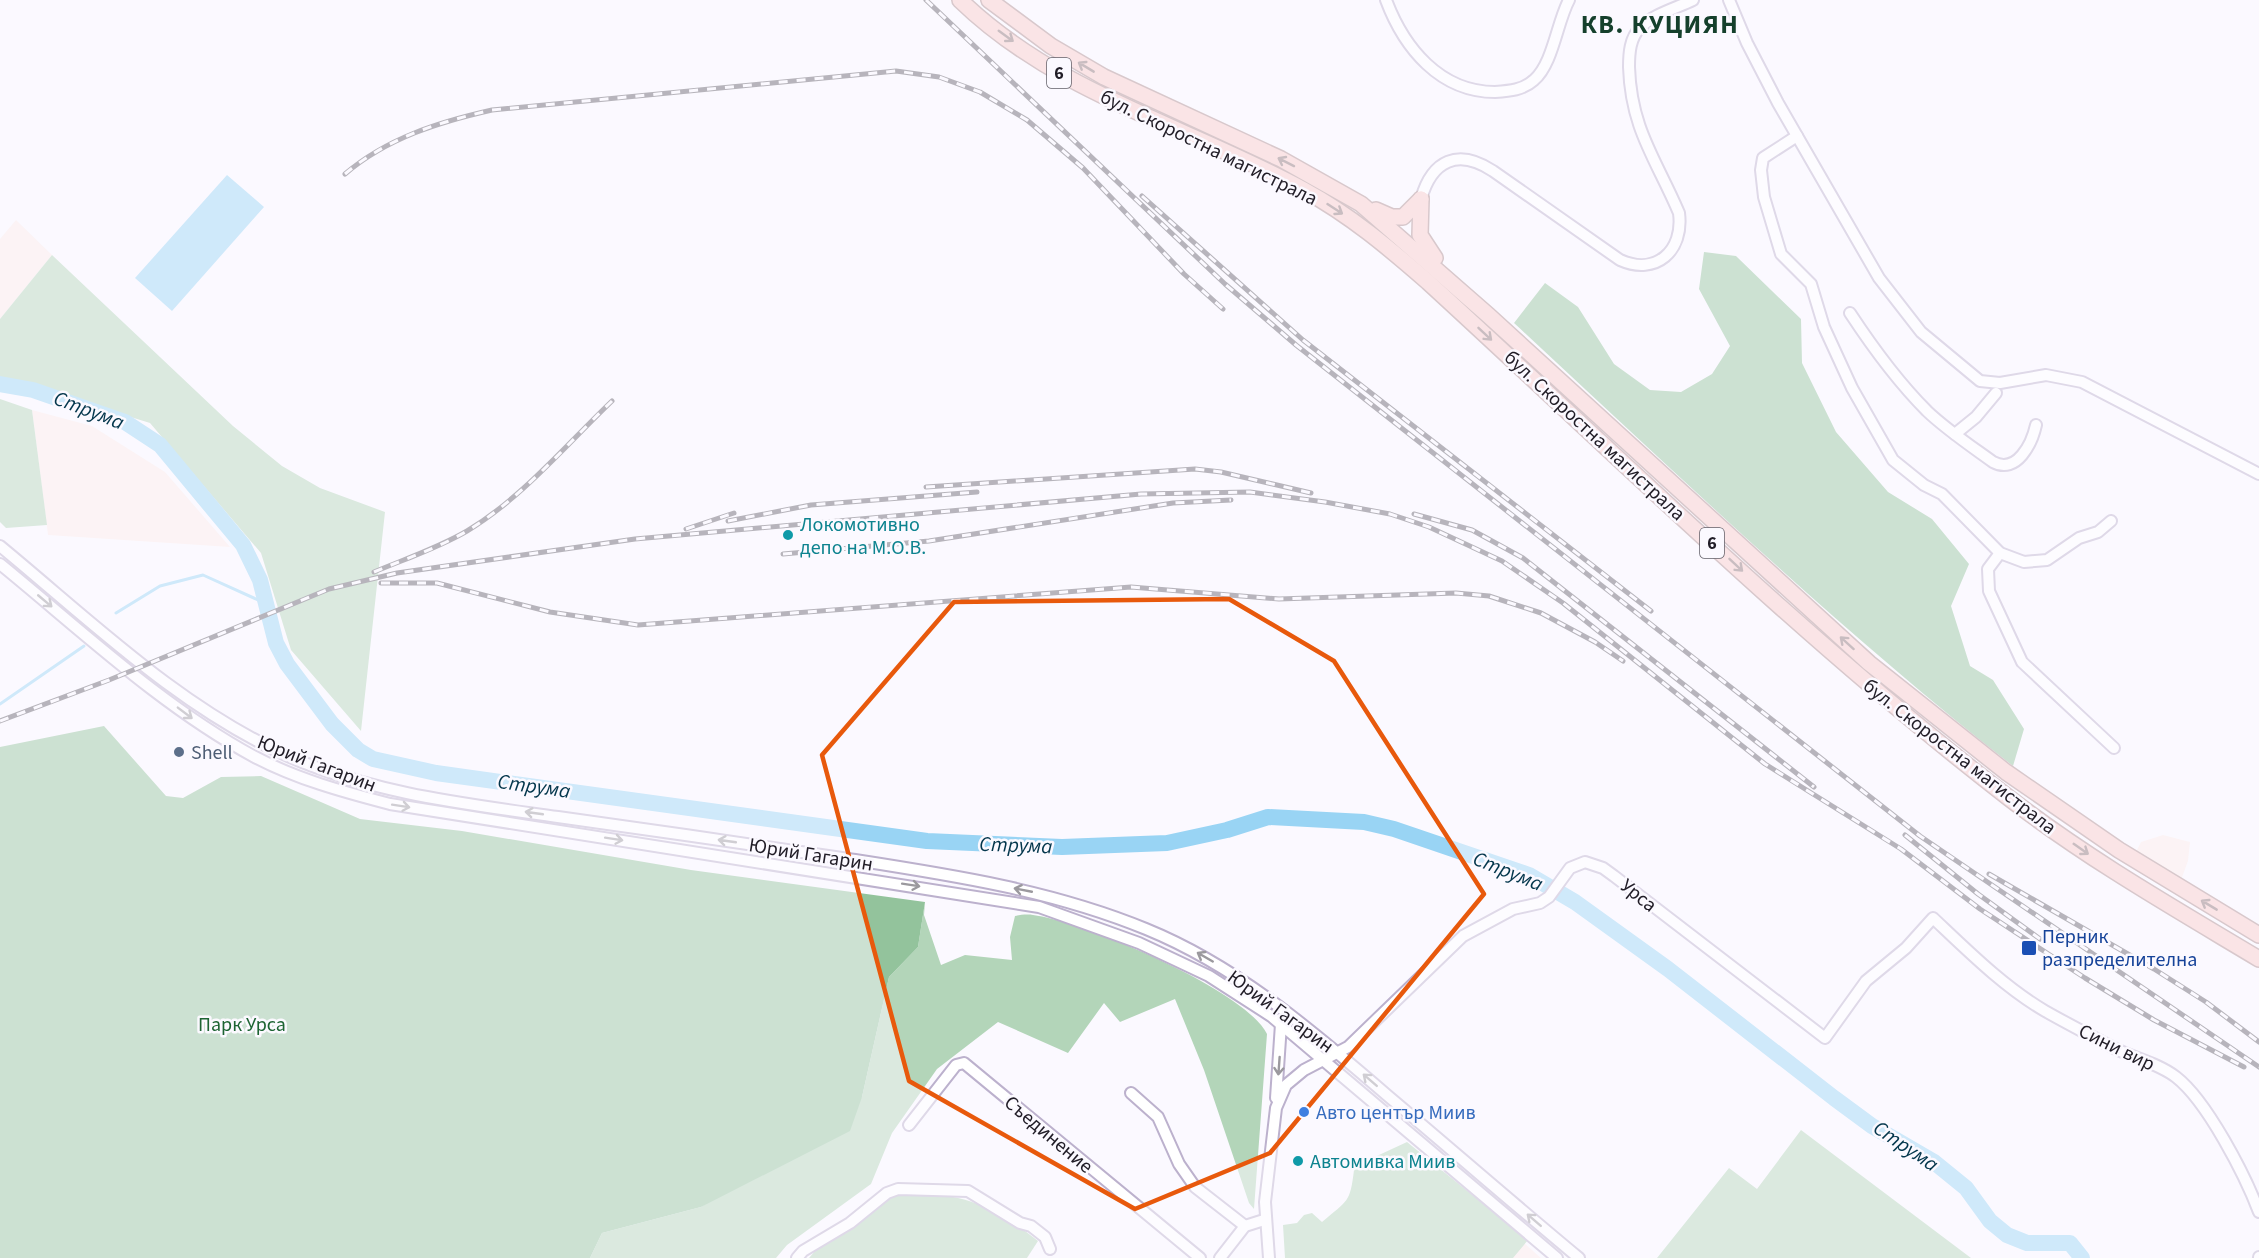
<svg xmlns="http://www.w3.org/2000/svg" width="2259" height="1258" viewBox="0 0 2259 1258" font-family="'Source Sans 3',sans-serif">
<rect width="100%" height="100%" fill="#fbf9ff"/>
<g fill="#fcece9">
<path d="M16,220L52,255L0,319V239Z"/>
<path d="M32,410L92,426L165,472L230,547L48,535Z"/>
<path d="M2163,835L2190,842L2188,861L2181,880L2136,852L2141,842Z"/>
<path d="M1524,1243L1541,1258H1512Z"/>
</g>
<g fill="#b3d5b9">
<path d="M52,255L233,426L282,466L320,488L385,512L361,731L291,650L261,553L150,423L11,380L0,379V319Z"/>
<path d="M0,399L32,410L47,525L6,528L0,522Z"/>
<path d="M925,902L924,915L941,965L965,955L1012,960L1010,937L1015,916C1020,915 1027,914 1033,915C1082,921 1246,990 1267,1034L1254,1209L1249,1203L1204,1070L1175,999L1120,1022L1104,1003L1068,1053L998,1022L937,1069L892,1133L871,1184L787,1245L776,1258H590L602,1233L701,1207L862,1097L889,977L918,947Z"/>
<path d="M1801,1130L1971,1258H1657L1729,1168L1757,1189Z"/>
<path d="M1407,1142L1528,1240L1513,1258H1285L1283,1225L1297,1223L1304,1215L1312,1213L1322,1222C1348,1200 1350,1203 1354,1170L1366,1161Z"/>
<path d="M924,1193C974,1197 998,1210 1038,1241L1027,1258H809L821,1244L886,1200L898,1195Z"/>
</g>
<g fill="#93c39c">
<path d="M1704,252L1736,256L1801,319L1802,363L1836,432L1888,492L1932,519L1969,564L1951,606L1970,666L1993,680L2024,729L2013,766C1838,629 1677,474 1514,323L1545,283L1578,307L1614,364L1650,390L1681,392L1712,374L1730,346L1699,289Z"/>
<path d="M104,726L166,796L183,798L221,777L261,776L360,819L462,831L691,870L925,902L918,947L889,977L862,1097L850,1131L701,1207L602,1233L590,1258H0V747Z"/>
</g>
<path fill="#99d4f4" d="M227,175L264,207L172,311L135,278Z"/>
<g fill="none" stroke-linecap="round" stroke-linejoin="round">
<g stroke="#99d4f4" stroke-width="3">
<path d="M116,613L160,586L203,575L267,604"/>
<path d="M0,704L84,646"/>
</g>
<path stroke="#99d4f4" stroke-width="16" d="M0,384L33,390L125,422L160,445L243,545L260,580L276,643L287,664L332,724L358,750L373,759L436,773L927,841L1062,847L1167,843L1227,830L1268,817L1364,822L1394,829L1529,875L1575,902L1668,969L1834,1098L1872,1126L1934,1162L1966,1188L1990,1221L2007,1235L2027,1243H2070L2082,1258"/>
<defs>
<g id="minor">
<path d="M1386,0C1404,48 1440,92 1495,92C1510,91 1523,90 1534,80C1553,64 1557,22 1569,0"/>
<path d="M1729,0L1747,43L1778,103L1879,278L1921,332L1980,381L2000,383L2046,375L2082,382L2259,474"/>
<path d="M1797,136L1763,158L1761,170L1764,197L1781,254L1811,284L1824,327L1852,388L1893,460L1924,485L1942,494L2000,553L2024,562L2047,560L2079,538L2098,532L2111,521"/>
<path d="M1421,199C1432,160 1458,148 1493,171L1620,260C1656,276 1684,251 1679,213C1656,159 1631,129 1629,67C1629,53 1630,38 1640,28C1653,14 1677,8 1693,0"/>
<path d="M1850,313C1873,348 1897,381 1927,411C1947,430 1971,446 1993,462C2017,475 2032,443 2036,425"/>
<path d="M1955,434L1976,417L1996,393"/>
<path d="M0,546C91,621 180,708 288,756C374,794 467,804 558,817C653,830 747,844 842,858C945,874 1049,889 1146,929C1237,966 1314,1032 1388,1096C1452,1150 1515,1205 1579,1258"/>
<path d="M2000,553L1988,569L1989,591L2022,662L2114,748"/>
<path d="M0,564C81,630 161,706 253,756C296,779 344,792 390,804L1039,907L1139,943L1173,959L1209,976L1271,1016L1557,1258"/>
<path d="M1131,1093L1158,1117L1179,1164L1195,1187L1245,1226"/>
<path d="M1276,1098L1281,1024"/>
<path d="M909,1125L956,1065L964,1063L1200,1258"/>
<path d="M797,1258L803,1251L850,1223L887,1193L898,1189L968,1191L1020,1223L1031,1226L1045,1237L1050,1249"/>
<path d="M1220,1258L1245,1226L1264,1220"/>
<path d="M1269,1258L1265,1202L1276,1108L1286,1085L1304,1070L1348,1047L1463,936L1513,909L1540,903L1549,897L1570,868L1585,862L1603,868L1614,876L1825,1038L1866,981L1906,948L1933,918C1968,951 2004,987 2045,1011C2068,1024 2091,1036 2114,1048C2133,1058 2158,1063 2176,1077C2207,1101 2245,1175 2259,1212"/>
<path d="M2259,1258V1257"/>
</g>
<g id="highway">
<path d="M960,0C1057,94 1189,127 1304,190C1350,215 1389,248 1428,282C1619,457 1804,640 2009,798C2088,859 2174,908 2259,959"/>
<path d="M989,0L1051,46L1104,77L1281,159L1361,204L1488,315L1869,663L2006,772L2119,850L2259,935"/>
<path d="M1421,199L1420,235L1435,258"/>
<path d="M1376,210L1392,217H1403L1421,199"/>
</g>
</defs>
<use href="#minor" stroke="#bcb1cd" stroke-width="14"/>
<use href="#highway" stroke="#ad8d8f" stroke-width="18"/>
<use href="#minor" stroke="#fff" stroke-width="10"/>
<use href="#highway" stroke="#f8cac7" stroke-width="15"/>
<defs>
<g id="rail">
<path d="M926,0L1225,284L1296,345L1920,836L2259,1067"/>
<path d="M345,174C387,138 439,122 492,110L896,71L939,77L980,92L1027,120L1083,168L1184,274L1223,309"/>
<path d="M1142,196L1303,340L1651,611"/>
<path d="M926,487L1195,469L1221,472L1311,493"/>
<path d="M1414,514L1472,530L1523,558L1814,787"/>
<path d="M728,521L811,505L977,492"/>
<path d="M686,529L734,513"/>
<path d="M783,554L929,541L1173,503L1231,500"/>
<path d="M374,572C405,559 438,548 467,531C522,498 566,445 612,401"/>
<path d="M381,583H437L550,612L638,625L1131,587L1279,599L1456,593L1489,596L1541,613L1595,642L1623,661"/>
<path d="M0,721L109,680L329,589L397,573L635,539L1141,494L1250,492L1325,502L1390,514L1429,527L1502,561L1563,603L1765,764L1901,849L1980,909L2085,978L2154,1020L2244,1067"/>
<path d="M1905,835L1978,894L2040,939"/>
<path d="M1989,874L2154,969L2206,1002L2259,1042"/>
</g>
</defs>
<use href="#rail" stroke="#64616a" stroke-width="5"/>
<use href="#rail" stroke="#fbf9ff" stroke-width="3" stroke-dasharray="9" stroke-linecap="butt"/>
</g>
<defs><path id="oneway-shaft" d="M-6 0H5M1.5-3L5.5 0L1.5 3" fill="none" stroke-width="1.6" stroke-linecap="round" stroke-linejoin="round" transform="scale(1.5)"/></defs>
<g stroke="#8c7477">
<use href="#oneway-shaft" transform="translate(1006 36) rotate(36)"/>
<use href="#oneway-shaft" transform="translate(1086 67) rotate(-149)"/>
<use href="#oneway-shaft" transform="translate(1286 162) rotate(-153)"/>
<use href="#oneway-shaft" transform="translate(1335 209) rotate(33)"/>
<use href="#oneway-shaft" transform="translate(1485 334) rotate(43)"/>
<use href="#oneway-shaft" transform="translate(1736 565) rotate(43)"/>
<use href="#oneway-shaft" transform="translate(1847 643) rotate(-138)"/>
<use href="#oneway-shaft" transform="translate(2081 849) rotate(35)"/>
<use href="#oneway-shaft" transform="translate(2209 905) rotate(-149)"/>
</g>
<g stroke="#9b999e">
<use href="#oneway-shaft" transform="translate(45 601) rotate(40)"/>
<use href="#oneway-shaft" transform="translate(185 713) rotate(37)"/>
<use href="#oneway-shaft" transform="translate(401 806) rotate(9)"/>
<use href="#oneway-shaft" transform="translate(534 813) rotate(-172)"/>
<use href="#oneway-shaft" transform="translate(614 839) rotate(9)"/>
<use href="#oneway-shaft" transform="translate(727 841) rotate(-172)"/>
<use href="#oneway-shaft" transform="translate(911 885) rotate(9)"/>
<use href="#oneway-shaft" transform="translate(1023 890) rotate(-169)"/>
<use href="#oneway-shaft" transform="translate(1205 957) rotate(-150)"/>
<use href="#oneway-shaft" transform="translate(1279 1066) rotate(94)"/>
<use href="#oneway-shaft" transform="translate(1370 1080) rotate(-139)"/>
<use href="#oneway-shaft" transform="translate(1534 1220) rotate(-139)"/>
</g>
<path d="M0 0H2259V1258H0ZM1229,599L1334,661L1484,894L1270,1153L1135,1209L909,1081L822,755L954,602Z" fill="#fbf9ff" fill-opacity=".55" fill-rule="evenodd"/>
<path fill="none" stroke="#e8590c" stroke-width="4.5" stroke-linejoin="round" d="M1229,599L1334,661L1484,894L1270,1153L1135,1209L909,1081L822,755L954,602Z"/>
<g fill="#0f9aa8" stroke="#fbf9ff" stroke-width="2">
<circle cx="788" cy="535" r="6"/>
<circle cx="1298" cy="1161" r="6"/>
</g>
<circle fill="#5c6f8a" stroke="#fbf9ff" stroke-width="2" cx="179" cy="752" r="6"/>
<rect fill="#1a4fb4" stroke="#fbf9ff" stroke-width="2" x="2021" y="940" width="16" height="16" rx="3"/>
<circle fill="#3f7fe0" stroke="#fbf9ff" stroke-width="2" cx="1304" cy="1112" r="6"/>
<g text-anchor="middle" stroke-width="5" stroke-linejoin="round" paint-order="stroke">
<g fill="#fbf9ff" stroke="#625f68" stroke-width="1.5">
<rect x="1047" y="58" width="24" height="30" rx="4.5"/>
<rect x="1700" y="528" width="24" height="30" rx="4.5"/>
</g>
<g font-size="18" font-weight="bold" fill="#211d27">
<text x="1059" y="79">6</text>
<text x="1712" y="549">6</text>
</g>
<g font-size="20" fill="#211d27" stroke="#fbf9ff">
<text transform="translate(1209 147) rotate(26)" y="7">бул. Скоростна магистрала</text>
<text transform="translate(1595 435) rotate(43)" y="7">бул. Скоростна магистрала</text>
<text transform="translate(1960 756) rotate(38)" y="7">бул. Скоростна магистрала</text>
<text transform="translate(317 763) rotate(21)" y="7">Юрий Гагарин</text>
<text transform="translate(811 854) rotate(9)" y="7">Юрий Гагарин</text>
<text transform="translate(1639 895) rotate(39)" y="7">Урса</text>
<text transform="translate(1281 1011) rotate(36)" y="7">Юрий Гагарин</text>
<text transform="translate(2117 1047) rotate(26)" y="7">Сини вир</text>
<text transform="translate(1049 1134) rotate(40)" y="7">Съединение</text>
</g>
<g font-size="20" fill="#0d838f" stroke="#fbf9ff" text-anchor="start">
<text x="800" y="531">Локомотивно<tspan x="800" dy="23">депо на М.О.В.</tspan></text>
<text x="1310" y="1168">Автомивка Миив</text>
</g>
<g font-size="20" fill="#4e5e75" stroke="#fbf9ff" text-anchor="start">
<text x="191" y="759">Shell</text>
</g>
<g font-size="20" fill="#164399" stroke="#fbf9ff" text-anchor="start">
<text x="2042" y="943">Перник<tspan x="2042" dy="23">разпределителна</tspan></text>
</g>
<g font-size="20" fill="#1d6433" stroke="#fbf9ff">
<text x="242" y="1031">Парк Урса</text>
</g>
<g font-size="20" fill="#366cbe" stroke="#fbf9ff" text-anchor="start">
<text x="1316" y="1119">Авто център Миив</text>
</g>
<g font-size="21" font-style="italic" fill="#03364c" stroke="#fbf9ff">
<text transform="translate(89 410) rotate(21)" y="7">Струма</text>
<text transform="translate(534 786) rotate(8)" y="7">Струма</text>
<text transform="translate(1016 845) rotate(2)" y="7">Струма</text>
<text transform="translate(1508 871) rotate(22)" y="7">Струма</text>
<text transform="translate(1906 1146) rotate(34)" y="7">Струма</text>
</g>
<g font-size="26" font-weight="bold" letter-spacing="1.5" fill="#15402c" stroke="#fbf9ff">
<text x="1660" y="33">КВ. КУЦИЯН</text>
</g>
</g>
</svg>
